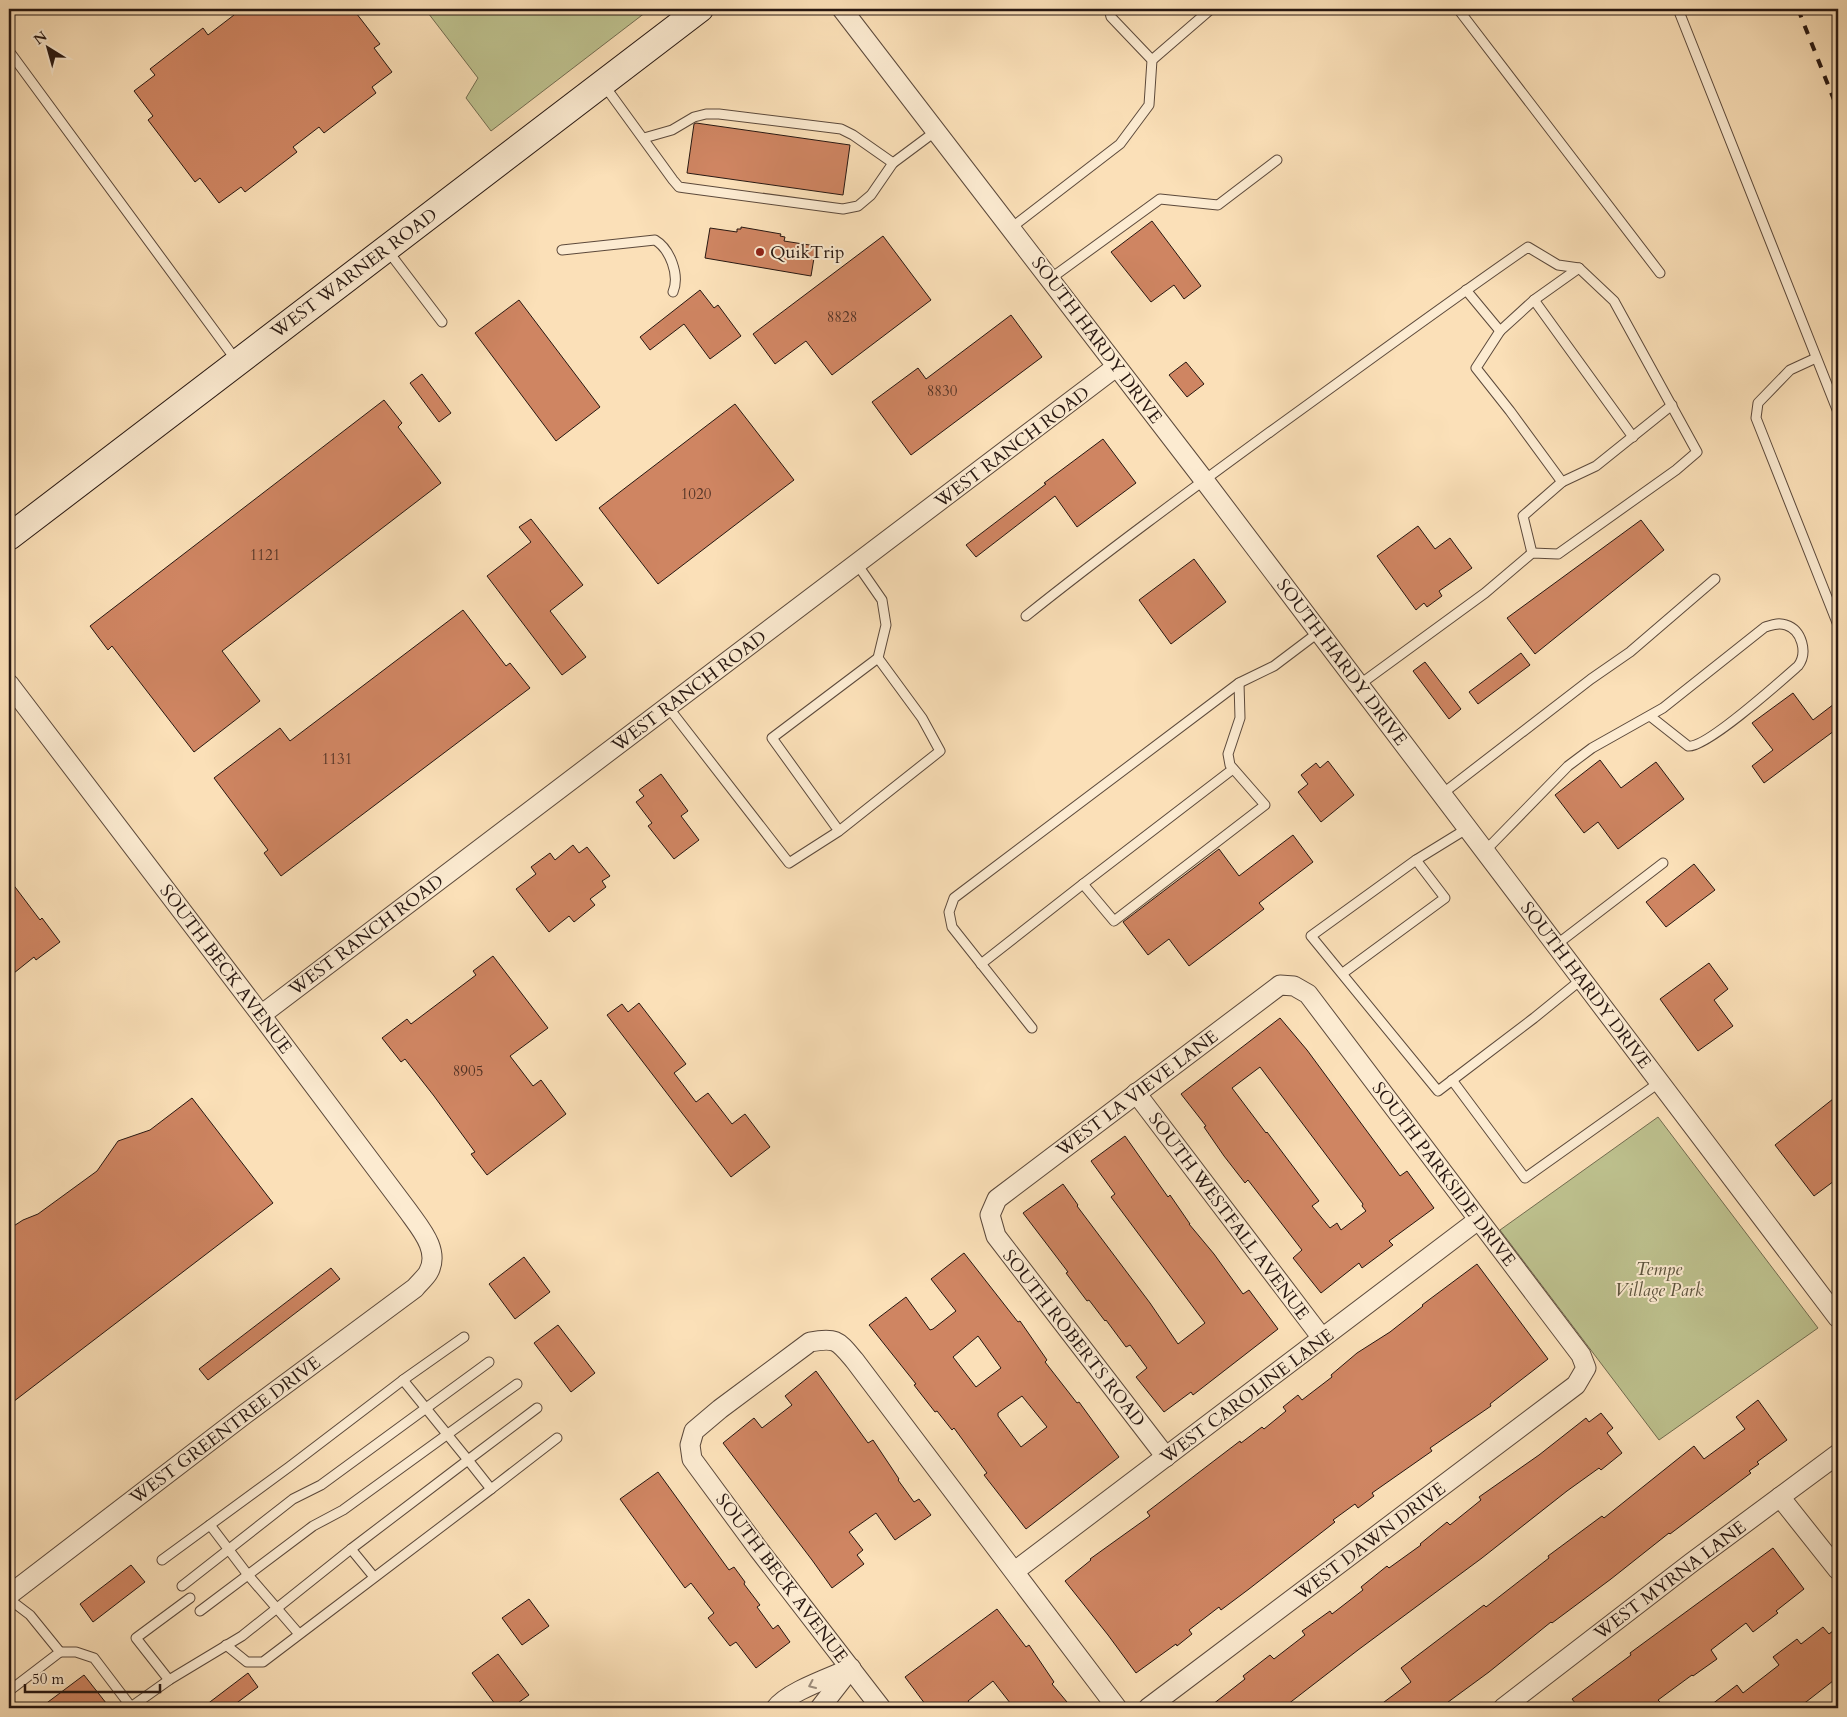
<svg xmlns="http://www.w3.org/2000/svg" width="1847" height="1717" viewBox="0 0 1847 1717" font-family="Cardo,serif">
<rect width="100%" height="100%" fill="#fbe0b8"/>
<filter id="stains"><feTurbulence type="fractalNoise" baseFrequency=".004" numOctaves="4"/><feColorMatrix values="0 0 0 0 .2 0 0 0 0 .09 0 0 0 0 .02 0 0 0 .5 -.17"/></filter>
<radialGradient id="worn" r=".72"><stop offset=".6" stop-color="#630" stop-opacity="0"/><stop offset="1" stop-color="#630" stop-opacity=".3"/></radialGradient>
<g fill="#bec28f" stroke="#726c50">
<path d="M425,9H650L491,131L466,98L478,78Z"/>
<path d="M1658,1117L1818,1328L1659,1440L1500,1230Z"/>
</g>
<g fill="#cf8562" stroke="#271711" fill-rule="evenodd">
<path d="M229,9H353L380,44L374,48L392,72L372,87L376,93L324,133L319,127L293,147L297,152L245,192L241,187L219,203L200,178L195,182L148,120L153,116L134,91L155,75L150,69L203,28L208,35L234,15Z"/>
<path d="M696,123L850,145L843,195L687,173L694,124Z"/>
<path d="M1152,221L1201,286L1184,299L1174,285L1151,302L1111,252Z"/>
<path d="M741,227L781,234L780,236L785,237L784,241L816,246L811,276L705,258L710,228L737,232V229H741Z"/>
<path d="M883,236L931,300L832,375L806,341L775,364L753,334Z"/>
<path d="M700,290L714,308L718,305L741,336L710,359L684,324L650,350L640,337Z"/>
<path d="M519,300L600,407L556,441L475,333Z"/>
<path d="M1011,315L1042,357L911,455L872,402L918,368L926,379Z"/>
<path d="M1186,362L1204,384L1187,397L1169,375Z"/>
<path d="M422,374L451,413L439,422L410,383Z"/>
<path d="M384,400L402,423L398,427L441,483L222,651L260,701L194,752L112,646L108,650L90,626Z"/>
<path d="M735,404L794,480L658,584L599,508Z"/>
<path d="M1103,439L1136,483L1077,527L1055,496L976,557L966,545L1046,484L1044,483Z"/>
<path d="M531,519L583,585L550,611L586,657L562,675L487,576L531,542L519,527Z"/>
<path d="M1641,520L1664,550L1535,654L1507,618Z"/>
<path d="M1418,526L1435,549L1450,538L1472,568L1439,591L1442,596L1427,607L1424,603L1416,610L1377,556Z"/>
<path d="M1194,559L1226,602L1171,644L1139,600Z"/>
<path d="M463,610L506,666L510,663L530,688L281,876L264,853L268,850L214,778L280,728L290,741Z"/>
<path d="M1521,653L1530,665L1478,704L1469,692Z"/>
<path d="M1425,662L1461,709L1449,719L1413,671Z"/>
<path d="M1793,693L1813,720L1838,701V728L1764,783L1752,766L1773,750L1752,723Z"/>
<path d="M1600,760L1621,788L1656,762L1684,799L1618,849L1598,822L1584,833L1555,795Z"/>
<path d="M1328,761L1354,795L1321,822L1298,792L1308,784L1301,775L1316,763L1320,768Z"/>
<path d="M661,774L688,811L681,816L699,840L674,859L648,826L652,823L636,802L644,796L639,790Z"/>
<path d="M1293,835L1313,862L1259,903L1264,909L1189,966L1169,939L1148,955L1123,922L1219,849L1239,876Z"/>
<path d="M573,845L579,853L587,847L610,876L602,881L606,887L590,899L595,905L574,922L569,916L549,932L516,889L536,874L531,867L550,853L555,860Z"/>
<path d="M1694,864L1715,890L1666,927L1646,902Z"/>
<path d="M9,879L40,920L42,918L60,942L36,960L34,957L9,977Z"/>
<path d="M493,956L548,1028L510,1056L533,1086L541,1080L566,1114L487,1175L471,1154L475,1152L434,1096L405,1059L401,1062L382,1038L407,1019L411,1024L476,975L473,971Z"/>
<path d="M1709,963L1728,989L1714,1000L1733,1026L1698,1051L1660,999Z"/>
<path d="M639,1003L686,1064L674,1073L696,1102L708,1093L732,1124L745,1114L770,1147L731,1177L607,1015L622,1004L628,1012Z"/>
<path d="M1280,1018L1307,1050L1400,1176L1407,1171L1434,1208L1389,1241L1393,1245L1362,1268L1359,1263L1321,1293L1293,1258L1302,1250L1248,1180L1245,1183L1224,1156L1204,1127L1206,1126L1181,1094ZM1260,1067L1363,1204L1362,1206L1366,1211L1341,1230L1337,1223L1330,1228L1312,1206L1319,1201L1267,1132L1266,1133L1232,1088Z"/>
<path d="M1838,1095V1178L1814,1196L1775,1145Z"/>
<path d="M192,1098L273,1203L9,1405V1229L23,1220L38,1214L97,1171L118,1141L150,1130Z"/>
<path d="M1125,1136L1168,1197L1170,1195L1190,1224H1189L1214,1254L1243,1294L1249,1290L1278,1329L1193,1395L1191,1392L1164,1412L1136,1377L1147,1368L1130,1345L1126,1347L1106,1320L1105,1321L1089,1300L1087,1301L1066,1273L1068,1272L1023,1213L1063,1184L1078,1205L1077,1206L1150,1303L1178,1344L1205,1323L1111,1197L1115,1194L1091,1161Z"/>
<path d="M964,1253L1018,1322L1020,1321L1047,1360L1045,1362L1077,1403L1079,1402L1119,1457L1026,1529L984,1475L987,1473L954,1428L952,1430L937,1411L935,1412L914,1385L916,1384L869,1325L906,1297L930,1330L933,1329L956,1311L931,1279ZM978,1336L1001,1368L976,1387L953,1357ZM1022,1396L1047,1427L1021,1447L998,1416V1413Z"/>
<path d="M524,1257L550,1292L515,1319L489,1284Z"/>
<path d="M1477,1264L1548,1359L1490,1404L1491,1406L1430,1448L1432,1451L1372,1493L1374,1496L1358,1508L1355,1504L1333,1520L1335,1522L1249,1589L1221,1610L1219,1607L1189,1630L1192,1634L1177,1646L1176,1644L1136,1673L1108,1635L1065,1581L1091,1560L1090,1559L1150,1516L1147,1512L1240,1441L1241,1443L1262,1427L1264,1429L1286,1411L1283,1407L1298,1395L1302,1400L1332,1377L1331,1375L1357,1353L1390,1332L1423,1306L1422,1305Z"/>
<path d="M331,1268L340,1279L208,1380L199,1369Z"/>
<path d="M558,1325L595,1373L571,1392L534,1343Z"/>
<path d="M816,1371L868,1443L873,1440L899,1479L898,1480L914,1502L919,1499L931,1515L895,1540L876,1513L849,1532L863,1550L857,1555L864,1564L832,1588L812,1560L723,1443L754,1418L762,1428L792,1405L785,1396Z"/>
<path d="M1758,1400L1787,1440L1757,1462L1759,1464L1749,1471L1751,1473L1670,1534L1669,1533L1611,1579L1552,1623L1551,1622L1489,1672L1440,1708H1376L1411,1682L1401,1668L1484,1605L1486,1607L1549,1558L1548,1556L1602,1516L1604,1518L1694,1446L1704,1459L1745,1429L1736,1417Z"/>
<path d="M1601,1413L1613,1428L1607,1433L1622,1453L1601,1470L1599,1468L1567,1491L1482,1558L1358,1650L1283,1708H1208L1245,1679L1243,1676L1270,1655L1274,1659L1305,1635L1302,1631L1330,1611L1332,1614L1363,1590L1361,1587L1387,1566L1389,1568L1421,1545L1420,1544L1447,1522L1450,1525L1481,1500L1479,1497L1539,1455L1586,1418L1589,1422Z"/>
<path d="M658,1472L729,1570L734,1567L745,1582L744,1584L760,1605L757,1607L773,1629L778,1625L790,1642L756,1668L736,1642L730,1646L708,1618L714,1613L691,1583L685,1588L620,1499Z"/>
<path d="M1773,1548L1804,1589L1776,1611L1778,1613L1753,1632L1746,1623L1711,1650L1717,1659L1693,1676L1692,1675L1658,1700L1660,1702L1652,1708H1579L1572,1699L1631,1655L1630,1653Z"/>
<path d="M131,1565L145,1582L93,1622L80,1604Z"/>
<path d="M529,1599L549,1626L522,1645L502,1618Z"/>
<path d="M997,1609L1026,1647L1029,1645L1054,1682L1052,1684L1072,1708H1014L993,1681L968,1701L973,1708H928L905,1677Z"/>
<path d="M1823,1627L1829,1634L1838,1627V1677L1806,1702L1796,1708H1707L1737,1685L1743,1693L1779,1665L1773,1657L1797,1639L1801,1644Z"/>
<path d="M498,1654L529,1695L511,1708H498L472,1673Z"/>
<path d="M248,1673L258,1687L230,1708H202Z"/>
<path d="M84,1675L110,1708H40Z"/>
</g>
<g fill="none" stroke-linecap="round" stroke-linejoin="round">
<defs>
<g id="lane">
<path d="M1458,9L1660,273"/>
<path d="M1678,9L1838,412"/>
<path d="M9,51L236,360"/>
<path d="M1152,60L1211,9"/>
<path d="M604,85L673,180L679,187L686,188L843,209L858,206L871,195L893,163L936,131"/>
<path d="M644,138L672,130L694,117L706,114H719L841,129L853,135L893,163"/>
<path d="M1011,228L1120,144L1149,105L1152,60L1111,17L1109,9"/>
<path d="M562,250L655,240C670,249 680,275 673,292"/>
<path d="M388,251L442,322"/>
<path d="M1050,279L1160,199L1218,205L1277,160"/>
<path d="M1466,290L1500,331L1534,300L1579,268"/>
<path d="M1534,300L1633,437"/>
<path d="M1500,331L1476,368L1510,411L1562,482L1596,466L1672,405"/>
<path d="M1816,358L1790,370L1758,403L1756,418L1838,625"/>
<path d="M1532,553L1523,516L1562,482"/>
<path d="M857,564L882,600L886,625L878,658"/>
<path d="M1026,616C1106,552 1188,492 1270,432C1356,370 1441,307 1528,247L1558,265L1579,268L1614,301L1697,452L1676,470L1558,554L1532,553L1485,593L1359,685"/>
<path d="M668,707L789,863L839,831L940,751L922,718L878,658L772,738L839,831"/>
<path d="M1442,794L1591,679L1630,652L1715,579"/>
<path d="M1468,828L1416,860L1311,936L1438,1091L1534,1018L1582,979"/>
<path d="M1485,851L1568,766L1592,748L1663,708L1765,627C1772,625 1778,622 1786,625C1802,630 1808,653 1798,666C1781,681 1705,749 1688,746L1650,716"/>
<path d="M1083,884L1233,769"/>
<path d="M1556,945L1663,863"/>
<path d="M981,964L1083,884L1114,921L1265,805L1230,765L1228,754L1240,718L1239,683"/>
<path d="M1343,973L1445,898L1416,860"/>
<path d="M1032,1028L952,927L949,912L954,898L1239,683L1274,666L1319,632"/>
<path d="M1452,1080L1525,1178L1660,1082"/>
<path d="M403,1380L464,1337"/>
<path d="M537,1408L468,1460L491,1489L557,1438"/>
<path d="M210,1525L248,1575L299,1634"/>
<path d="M351,1549L374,1577"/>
<path d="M182,1586L293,1499L321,1485L489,1362"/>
<path d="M9,1599L30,1615L60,1652L9,1691"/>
<path d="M200,1611L313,1526L343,1510L517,1384"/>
<path d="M226,1645L247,1662H263L491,1489"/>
<path d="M60,1652H76L94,1658L132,1708"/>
<path d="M169,1680L136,1638L190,1598"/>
<path d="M131,1707L169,1680L242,1636L351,1549L468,1460L403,1380L289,1467L162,1560"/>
</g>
<g id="street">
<path d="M842,9L1204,480L1838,1318"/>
<path d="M9,684L261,1015L408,1211C420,1228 441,1251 428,1273C425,1278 419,1283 415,1288L245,1414L9,1595"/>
<path d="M261,1015L1116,367"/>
<path d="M1136,1093L1322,1338"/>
<path d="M1780,1497L1838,1570"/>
<path d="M1015,1571L1478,1220"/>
<path d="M776,1708C787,1692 832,1677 851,1668"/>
<path d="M820,1708L848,1672"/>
<path d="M881,1708L759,1550L692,1459L690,1445L694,1431L720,1409L810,1342C837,1337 838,1341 855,1361L1117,1708"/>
<path d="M1148,1708L1576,1385L1586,1368L1581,1355L1308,994L1294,986L1280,985L997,1199L990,1215L996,1236L1166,1457"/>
<path d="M1503,1708L1691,1563L1838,1454"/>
</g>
<path id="secondary" d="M9,537L700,9"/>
</defs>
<use href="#lane" stroke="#5c493b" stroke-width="11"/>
<use href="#street" stroke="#5c493b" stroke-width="21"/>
<use href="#secondary" stroke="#271711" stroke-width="28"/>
<use href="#lane" stroke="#fcebd1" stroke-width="9"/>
<use href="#street" stroke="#fcebd1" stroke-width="19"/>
<use href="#secondary" stroke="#fcebd1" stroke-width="26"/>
<path stroke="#271711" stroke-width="4" stroke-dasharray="9 9" stroke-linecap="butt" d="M1798,9L1838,110"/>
</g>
<defs><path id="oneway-chevron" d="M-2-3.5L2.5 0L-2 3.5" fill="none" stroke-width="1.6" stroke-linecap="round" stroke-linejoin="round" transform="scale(1.25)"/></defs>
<use stroke="#9c8c7b" href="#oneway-chevron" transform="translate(812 1685) rotate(156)"/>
<circle fill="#8f2418" stroke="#fcebd1" stroke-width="2" cx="760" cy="252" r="5"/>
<g text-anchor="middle" stroke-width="4" stroke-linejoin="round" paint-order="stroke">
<g font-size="15" fill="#513225">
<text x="842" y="322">8828</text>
<text x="942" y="396">8830</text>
<text x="696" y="499">1020</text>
<text x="265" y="560">1121</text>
<text x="337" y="764">1131</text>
<text x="468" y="1076">8905</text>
</g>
<g font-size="18" fill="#271711" stroke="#fcebd1" text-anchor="start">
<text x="770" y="258">QuikTrip</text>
</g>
<g font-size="18" fill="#271711" stroke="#fcebd1">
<text transform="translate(354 273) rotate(-37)" y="6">WEST WARNER ROAD</text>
<text transform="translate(1097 340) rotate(53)" y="6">SOUTH HARDY DRIVE</text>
<text transform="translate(1012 447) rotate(-37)" y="6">WEST RANCH ROAD</text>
<text transform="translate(1342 662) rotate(53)" y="6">SOUTH HARDY DRIVE</text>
<text transform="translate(689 691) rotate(-37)" y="6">WEST RANCH ROAD</text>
<text transform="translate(366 935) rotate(-37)" y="6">WEST RANCH ROAD</text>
<text transform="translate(226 969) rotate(53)" y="6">SOUTH BECK AVENUE</text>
<text transform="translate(1586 985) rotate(53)" y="6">SOUTH HARDY DRIVE</text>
<text transform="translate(1137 1093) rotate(-37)" y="6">WEST LA VIEVE LANE</text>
<text transform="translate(1444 1174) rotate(53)" y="6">SOUTH PARKSIDE DRIVE</text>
<text transform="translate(1229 1216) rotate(53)" y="6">SOUTH WESTFALL AVENUE</text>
<text transform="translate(1074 1338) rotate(52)" y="6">SOUTH ROBERTS ROAD</text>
<text transform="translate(1247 1396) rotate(-37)" y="6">WEST CAROLINE LANE</text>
<text transform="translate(225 1430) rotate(-37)" y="6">WEST GREENTREE DRIVE</text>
<text transform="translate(1370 1541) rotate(-37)" y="6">WEST DAWN DRIVE</text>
<text transform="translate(782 1578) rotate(53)" y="6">SOUTH BECK AVENUE</text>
<text transform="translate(1670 1580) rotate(-37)" y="6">WEST MYRNA LANE</text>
</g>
<g font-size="18" font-style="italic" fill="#5c533d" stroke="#fcebd1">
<text x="1659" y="1275">Tempe<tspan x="1659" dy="21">Village Park</tspan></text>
</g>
</g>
<rect width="1847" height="1717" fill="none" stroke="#fbe0b8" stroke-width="30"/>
<rect x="10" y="10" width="1827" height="1697" fill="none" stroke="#271711" stroke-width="2.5"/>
<rect x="15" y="15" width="1817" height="1687" fill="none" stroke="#271711"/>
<g transform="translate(48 48) rotate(323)" stroke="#fcebd1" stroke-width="4" paint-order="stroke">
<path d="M0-4L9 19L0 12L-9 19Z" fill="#271711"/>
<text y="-8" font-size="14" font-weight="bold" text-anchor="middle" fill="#271711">N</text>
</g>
<path d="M25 1684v8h135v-8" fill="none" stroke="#271711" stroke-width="2.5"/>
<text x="32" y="1684" font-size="15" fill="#271711" stroke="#fcebd1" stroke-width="4" paint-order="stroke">50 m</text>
<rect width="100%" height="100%" filter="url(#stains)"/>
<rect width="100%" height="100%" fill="url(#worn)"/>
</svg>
